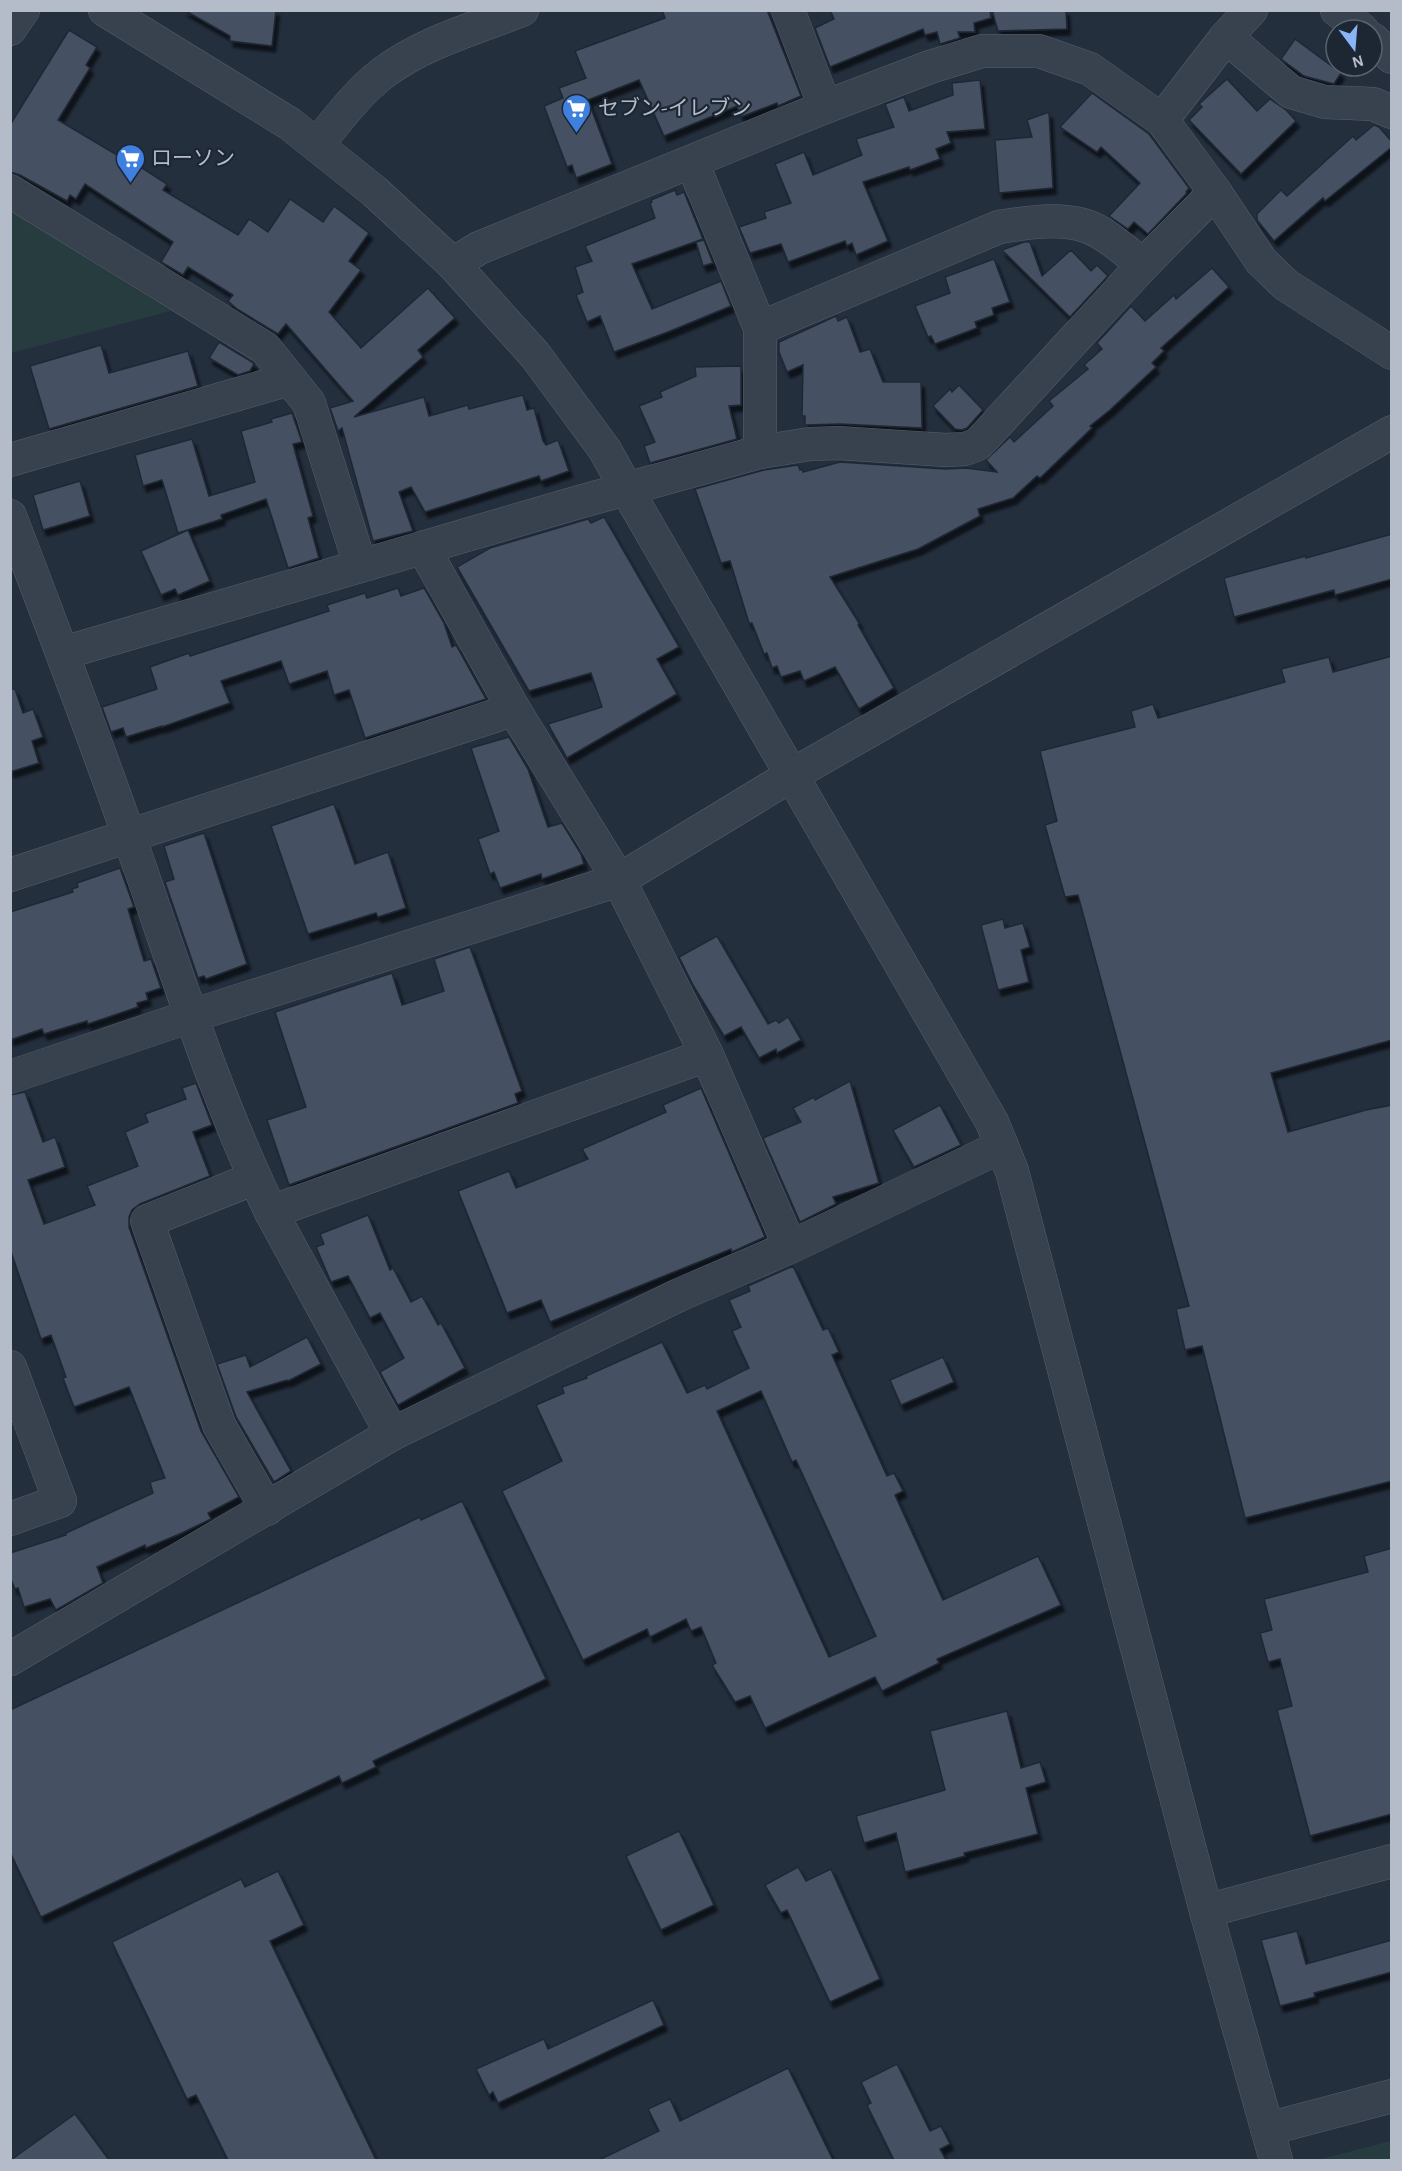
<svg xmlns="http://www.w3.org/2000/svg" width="1402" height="2171" viewBox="0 0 1402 2171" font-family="'Alegreya Sans','Noto Sans JP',sans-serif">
<defs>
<filter id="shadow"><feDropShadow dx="3.5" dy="6" stdDeviation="1.5" flood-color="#0009"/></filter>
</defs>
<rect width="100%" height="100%" fill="#242f3e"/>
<g fill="#263c3f">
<path d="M10,211H11L171,311L11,353Z"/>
<path d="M1391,2141V2160H1317Z"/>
</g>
<g fill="#455162" stroke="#1f2835" stroke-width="1.5" fill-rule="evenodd" filter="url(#shadow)">
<path d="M184,10H276L272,46L230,41V36Z"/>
<path d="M662,10H767L801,96L778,106L777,103L741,117L737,106L664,136L639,80L588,100L612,164L576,178L572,165L567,167L544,106L563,98L559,88L586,78L575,51L665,18Z"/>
<path d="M830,10H990L991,18L974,23L975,32H958L960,38L940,44L937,32L925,35L923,29L830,67L815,28L834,19Z"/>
<path d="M992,10H1066L1067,29L998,31Z"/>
<path d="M69,30L97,47L86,65L90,68L58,120L117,155L119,153L167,184L163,190L238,235L249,219L268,232L290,199L323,222L334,206L369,233L349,261L361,270L329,312L361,348L428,288L455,318L418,350L423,357L354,417L424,397L429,416L468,405L469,409L523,395L527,410L534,408L543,441L546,445L558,440L569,471L541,481L539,476L425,512L411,487L399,492L413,531L373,541L342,428L338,431L330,408L353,401L286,324L278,334L237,309L228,301L233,295L188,267L183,275L161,262L173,242L85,184L76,199L70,195L67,201L20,175L10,172V125Z"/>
<path d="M1295,39L1341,73L1334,84L1304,76L1281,59Z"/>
<path d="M1227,79L1257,111L1270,99L1286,110L1296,121L1241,174L1189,120L1202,107L1199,104Z"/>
<path d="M980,80L985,129L947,132L951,143L936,149L940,159L910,170L909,167L863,182L888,241L856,255L852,243L847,246L845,241L788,262L781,244L750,253L739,227L766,218L764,212L791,203L775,164L804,152L813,175L862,155L856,139L894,127L885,104L904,97L909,111L953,95L952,83Z"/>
<path d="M1092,93L1149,134L1189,188L1186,192L1187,193L1148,234L1134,222L1128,229L1109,216L1140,183L1101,147L1097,152L1060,127Z"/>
<path d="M1049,112L1053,188L999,193L995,140L1032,137L1027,120Z"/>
<path d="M1374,125L1379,127L1392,142V147L1325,201L1323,198L1274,241L1257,220V214L1281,190L1287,196L1353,136L1356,140Z"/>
<path d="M675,190L677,195L684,192L703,239L632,264L652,309L721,281L731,306L668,332L614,352L600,316L587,322L576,295L583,292L575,267L592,261L585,246L655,218L650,203L652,202L651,200Z"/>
<path d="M704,240L713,263L703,266L696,242Z"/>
<path d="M1024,242H1030L1042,276L1071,250L1091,271L1097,265L1108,276L1070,317L1002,250Z"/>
<path d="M994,259L1010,302L992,308L994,315L975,322L977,328L935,344L931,336L928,337L915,306L950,293L945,277Z"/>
<path d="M1212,268L1229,287L1161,348L1164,351L1152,363L1156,367L1110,410L1090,426L1092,428L1040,478L1037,476L1013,498L978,509L980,516L918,549L830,577L859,623L858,625L894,688L859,709L835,667L804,681L800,671L781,677L777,666L772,668L767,653L764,654L752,623H749L730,561L721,563L695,489L764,470L798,465L800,470L802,469L803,472L840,462L945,469L966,468L997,472L986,460L1010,437L1014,442L1053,406L1049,401L1088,369L1084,365L1102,349L1097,343L1131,306L1145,321L1174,295L1176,299Z"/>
<path d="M836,316L838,321L847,317L860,352L870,349L883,382H921L922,428L840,424L805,425V416H802L803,365L787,372L779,352V342Z"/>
<path d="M219,342L252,362L254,364L250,371L238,375L209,358Z"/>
<path d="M101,345L109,373L188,351L198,386L49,429L30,366Z"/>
<path d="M741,366V405L729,406L737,439L650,463L644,446L655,442L639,406L662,397L660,392L696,376L695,367Z"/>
<path d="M959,385L983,410L967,428L962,430L955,429L933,406L950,389L952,392Z"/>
<path d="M292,413L302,442L293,444L313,516L308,518L319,558L288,568L266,499L221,515L222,519L178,533L162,480L143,486L135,455L192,439L209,496L255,482L241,431L272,422L271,419Z"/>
<path d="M80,481L90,516L43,530L33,495Z"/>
<path d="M604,517L679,647L657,659L677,694L567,758L548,724L602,707L591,673L529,691L457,567L490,548L588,519L591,523Z"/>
<path d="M188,530L210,581L178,595L175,589L161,595L141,551Z"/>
<path d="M1392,534V579L1335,595L1334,590L1234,617L1224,578L1306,556V558Z"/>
<path d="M398,588L401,596L424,588L444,623L452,647L456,645L486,699L365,738L349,690L334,695L327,671L289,684L281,661L221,681L230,703L162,727V726L126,737L123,728L111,732L102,707L157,689L150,667L189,653L190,656L329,611L327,605L365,593L367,598Z"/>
<path d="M1392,656V1040L1271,1073L1288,1132L1366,1110L1392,1105V1481L1245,1518L1202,1346L1185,1350L1176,1309L1189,1306L1078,895L1065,897L1045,825L1057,821L1040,751L1135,727L1131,711L1153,704L1158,718L1285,682L1281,669L1329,657L1333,672Z"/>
<path d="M10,689H15L23,713L33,709L43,737L32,741L39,763L10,772Z"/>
<path d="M509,737L528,769L548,827L562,823L581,854L584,864L542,879L541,874L500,888L494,872L490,874L478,839L499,831L471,748Z"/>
<path d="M334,804L355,864L388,852L406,908L378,917L376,913L308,934L271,826Z"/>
<path d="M204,833L247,964L206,979L204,976L198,978L165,882L174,879L164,846Z"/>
<path d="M120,868L134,907L128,909L144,961L151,959L161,988L146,993L148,1000L137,1003L138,1007L88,1024L87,1021L44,1034L42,1029L10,1040V912L73,892L72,889L78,887L77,883Z"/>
<path d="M1003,919L1005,928L1023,923L1030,947L1021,950L1029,982L998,990L981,925Z"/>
<path d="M717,936L768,1024L776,1020L779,1023L788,1017L801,1040L777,1053L776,1049L759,1058L741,1027L724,1036L693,985L679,957Z"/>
<path d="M470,947L522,1091L515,1094L518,1103L289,1185L267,1120L306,1107L275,1012L392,973L402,1005L444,991L434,959Z"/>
<path d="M850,1081L879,1183L833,1197L836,1204L800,1222L763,1138L801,1122L793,1108L814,1097L815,1100Z"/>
<path d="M196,1083L212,1125L193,1132L210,1176L140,1204L132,1210L129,1217V1227L201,1431L239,1497L208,1513L211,1519L182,1533L146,1548L145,1545L97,1567L103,1583L56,1610L50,1599L24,1607L18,1588L15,1589L10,1577V1553L66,1535V1533L153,1493L150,1482L165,1478L129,1387L74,1407L63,1378L66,1377L51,1335L41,1339L10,1249V1095L25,1092L43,1142L55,1137L65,1167L28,1180L44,1224L95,1205L87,1186L138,1166L125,1132L148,1122L145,1114L186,1099L182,1088Z"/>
<path d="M701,1088L765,1237L732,1252L731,1249L550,1322L541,1300L507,1313L458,1191L509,1171L516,1188L588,1159L582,1149L666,1112L663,1105Z"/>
<path d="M940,1105L961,1145L914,1167L893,1130Z"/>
<path d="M368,1215L390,1270L393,1268L411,1302L422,1296L438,1325L441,1323L465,1368L398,1405L380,1372L404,1358L380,1313L370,1318L348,1276L331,1282L316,1247L324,1244L320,1234Z"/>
<path d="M793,1266L823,1330L828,1328L839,1352L832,1355L887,1476L894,1473L903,1491L895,1495L943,1600L1038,1556L1061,1605L937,1659L939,1663L882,1691L875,1677L765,1728L750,1696L735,1702L712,1665L716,1663L701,1627L691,1631L686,1619L650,1637L647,1629L583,1660L502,1491L562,1461L536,1405L564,1393L562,1387L587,1378L586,1376L662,1342L687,1393L705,1385L707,1389L749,1368L732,1331L741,1327L729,1300L750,1291L748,1286ZM761,1391L792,1462L796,1460L876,1636L829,1657L717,1411Z"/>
<path d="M307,1337L321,1364L288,1381L287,1380L247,1392L291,1471L274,1482L236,1417L217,1364L246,1355L250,1367Z"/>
<path d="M943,1357L954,1382L901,1405L890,1380Z"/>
<path d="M462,1501L546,1679L373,1761L376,1767L342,1783L339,1776L41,1917L10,1852V1710L420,1517L421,1520Z"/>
<path d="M1392,1548V1814L1310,1836L1277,1710L1292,1706L1280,1659L1268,1662L1260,1633L1272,1630L1264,1599L1368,1572L1364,1556Z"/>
<path d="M1007,1711L1021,1768L1040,1762L1046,1782L1026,1788L1038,1834L964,1853L965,1856L905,1872L896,1833L864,1843L856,1816L945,1790L930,1731Z"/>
<path d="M679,1831L714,1905L661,1930L626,1856Z"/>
<path d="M798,1867L806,1881L831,1869L880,1979L830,2002L787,1910L781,1913L765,1885Z"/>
<path d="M278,1871L304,1925L270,1941L376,2160H228L196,2095L187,2099L112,1942L241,1879L245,1887Z"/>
<path d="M1297,1931L1306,1964L1392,1940V1972L1314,1993L1315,1997L1280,2006L1261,1940Z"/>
<path d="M653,2000L664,2025L498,2103L493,2092L489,2095L476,2069L544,2039L548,2049Z"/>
<path d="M897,2064L930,2131L941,2126L950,2144L940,2149L946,2160H894L867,2105L871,2103L861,2082Z"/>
<path d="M788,2068L833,2160H599L659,2131L648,2109L670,2099L680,2121Z"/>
<path d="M75,2114L109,2160H11Z"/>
</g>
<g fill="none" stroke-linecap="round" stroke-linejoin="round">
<defs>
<g id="minor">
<path d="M105,10L290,124L374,191L453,264L535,355L605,450L627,490L992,1122L1012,1171L1206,1911L1276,2160"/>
<path d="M788,10L825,107"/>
<path d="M1337,10L1362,30"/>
<path d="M10,29L23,10"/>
<path d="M1226,37L1291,92L1325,102L1373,104L1392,112"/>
<path d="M1372,39L1392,57"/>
<path d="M1162,120L1226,37L1251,10"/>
<path d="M318,144C337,120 359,91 383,73C424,42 476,28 522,10"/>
<path d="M692,162L760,328V452"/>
<path d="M10,191L265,348L309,403L360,565"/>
<path d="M453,264L479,248L825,107L930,67L982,51H1039L1090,69L1162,120L1215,192L1261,261L1286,285L1392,353"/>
<path d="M760,328L999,227C1031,222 1072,215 1101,233C1116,242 1129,254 1143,265"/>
<path d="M10,460L290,379"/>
<path d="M10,516C51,623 92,730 130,839C174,964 213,1092 271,1212L392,1434"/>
<path d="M425,547L430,560L513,708L619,880L707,1055L790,1247"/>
<path d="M63,653L579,502L760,452L810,444L839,443L946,450L965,449L978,444L1143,265L1215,192"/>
<path d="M10,875L497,715L513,708"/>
<path d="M10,1077L191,1016L619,880L792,775L1392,432"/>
<path d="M255,1178L147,1221L219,1425L267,1509"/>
<path d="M271,1212L707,1055"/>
<path d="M10,1367L60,1501L10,1519"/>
<path d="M10,1659L392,1434L679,1295L790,1247L1002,1146"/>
<path d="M1206,1911L1392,1861"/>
<path d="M1267,2129L1392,2096"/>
</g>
</defs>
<use href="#minor" stroke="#565f6c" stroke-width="34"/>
<use href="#minor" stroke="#38414e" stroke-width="33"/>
</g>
<defs>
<symbol id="supermarket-pin" viewBox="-11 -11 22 30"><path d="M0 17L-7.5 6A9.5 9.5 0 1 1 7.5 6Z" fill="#3f7fe0" stroke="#1d2633"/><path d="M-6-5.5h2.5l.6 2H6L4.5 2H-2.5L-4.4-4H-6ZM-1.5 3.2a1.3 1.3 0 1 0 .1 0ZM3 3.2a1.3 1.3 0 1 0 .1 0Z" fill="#fff"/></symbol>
</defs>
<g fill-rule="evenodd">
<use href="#supermarket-pin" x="560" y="92" width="33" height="45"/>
<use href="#supermarket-pin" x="114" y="142" width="33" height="45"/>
</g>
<g text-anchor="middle" stroke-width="4.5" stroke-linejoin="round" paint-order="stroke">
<g font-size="21" fill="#b4bcc9" stroke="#1d2633" text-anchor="start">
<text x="598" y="115">セブン-イレブン</text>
<text x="151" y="165">ローソン</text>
</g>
</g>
<rect width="1402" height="2171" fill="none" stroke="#b4bcc9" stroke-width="24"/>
<g transform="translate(1354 48) rotate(164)"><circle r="28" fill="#1d2633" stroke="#59626f" stroke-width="1.5"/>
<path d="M0-4.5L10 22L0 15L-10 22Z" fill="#8ab4f8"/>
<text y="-9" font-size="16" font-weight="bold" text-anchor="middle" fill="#b4bcc9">N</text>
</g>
</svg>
